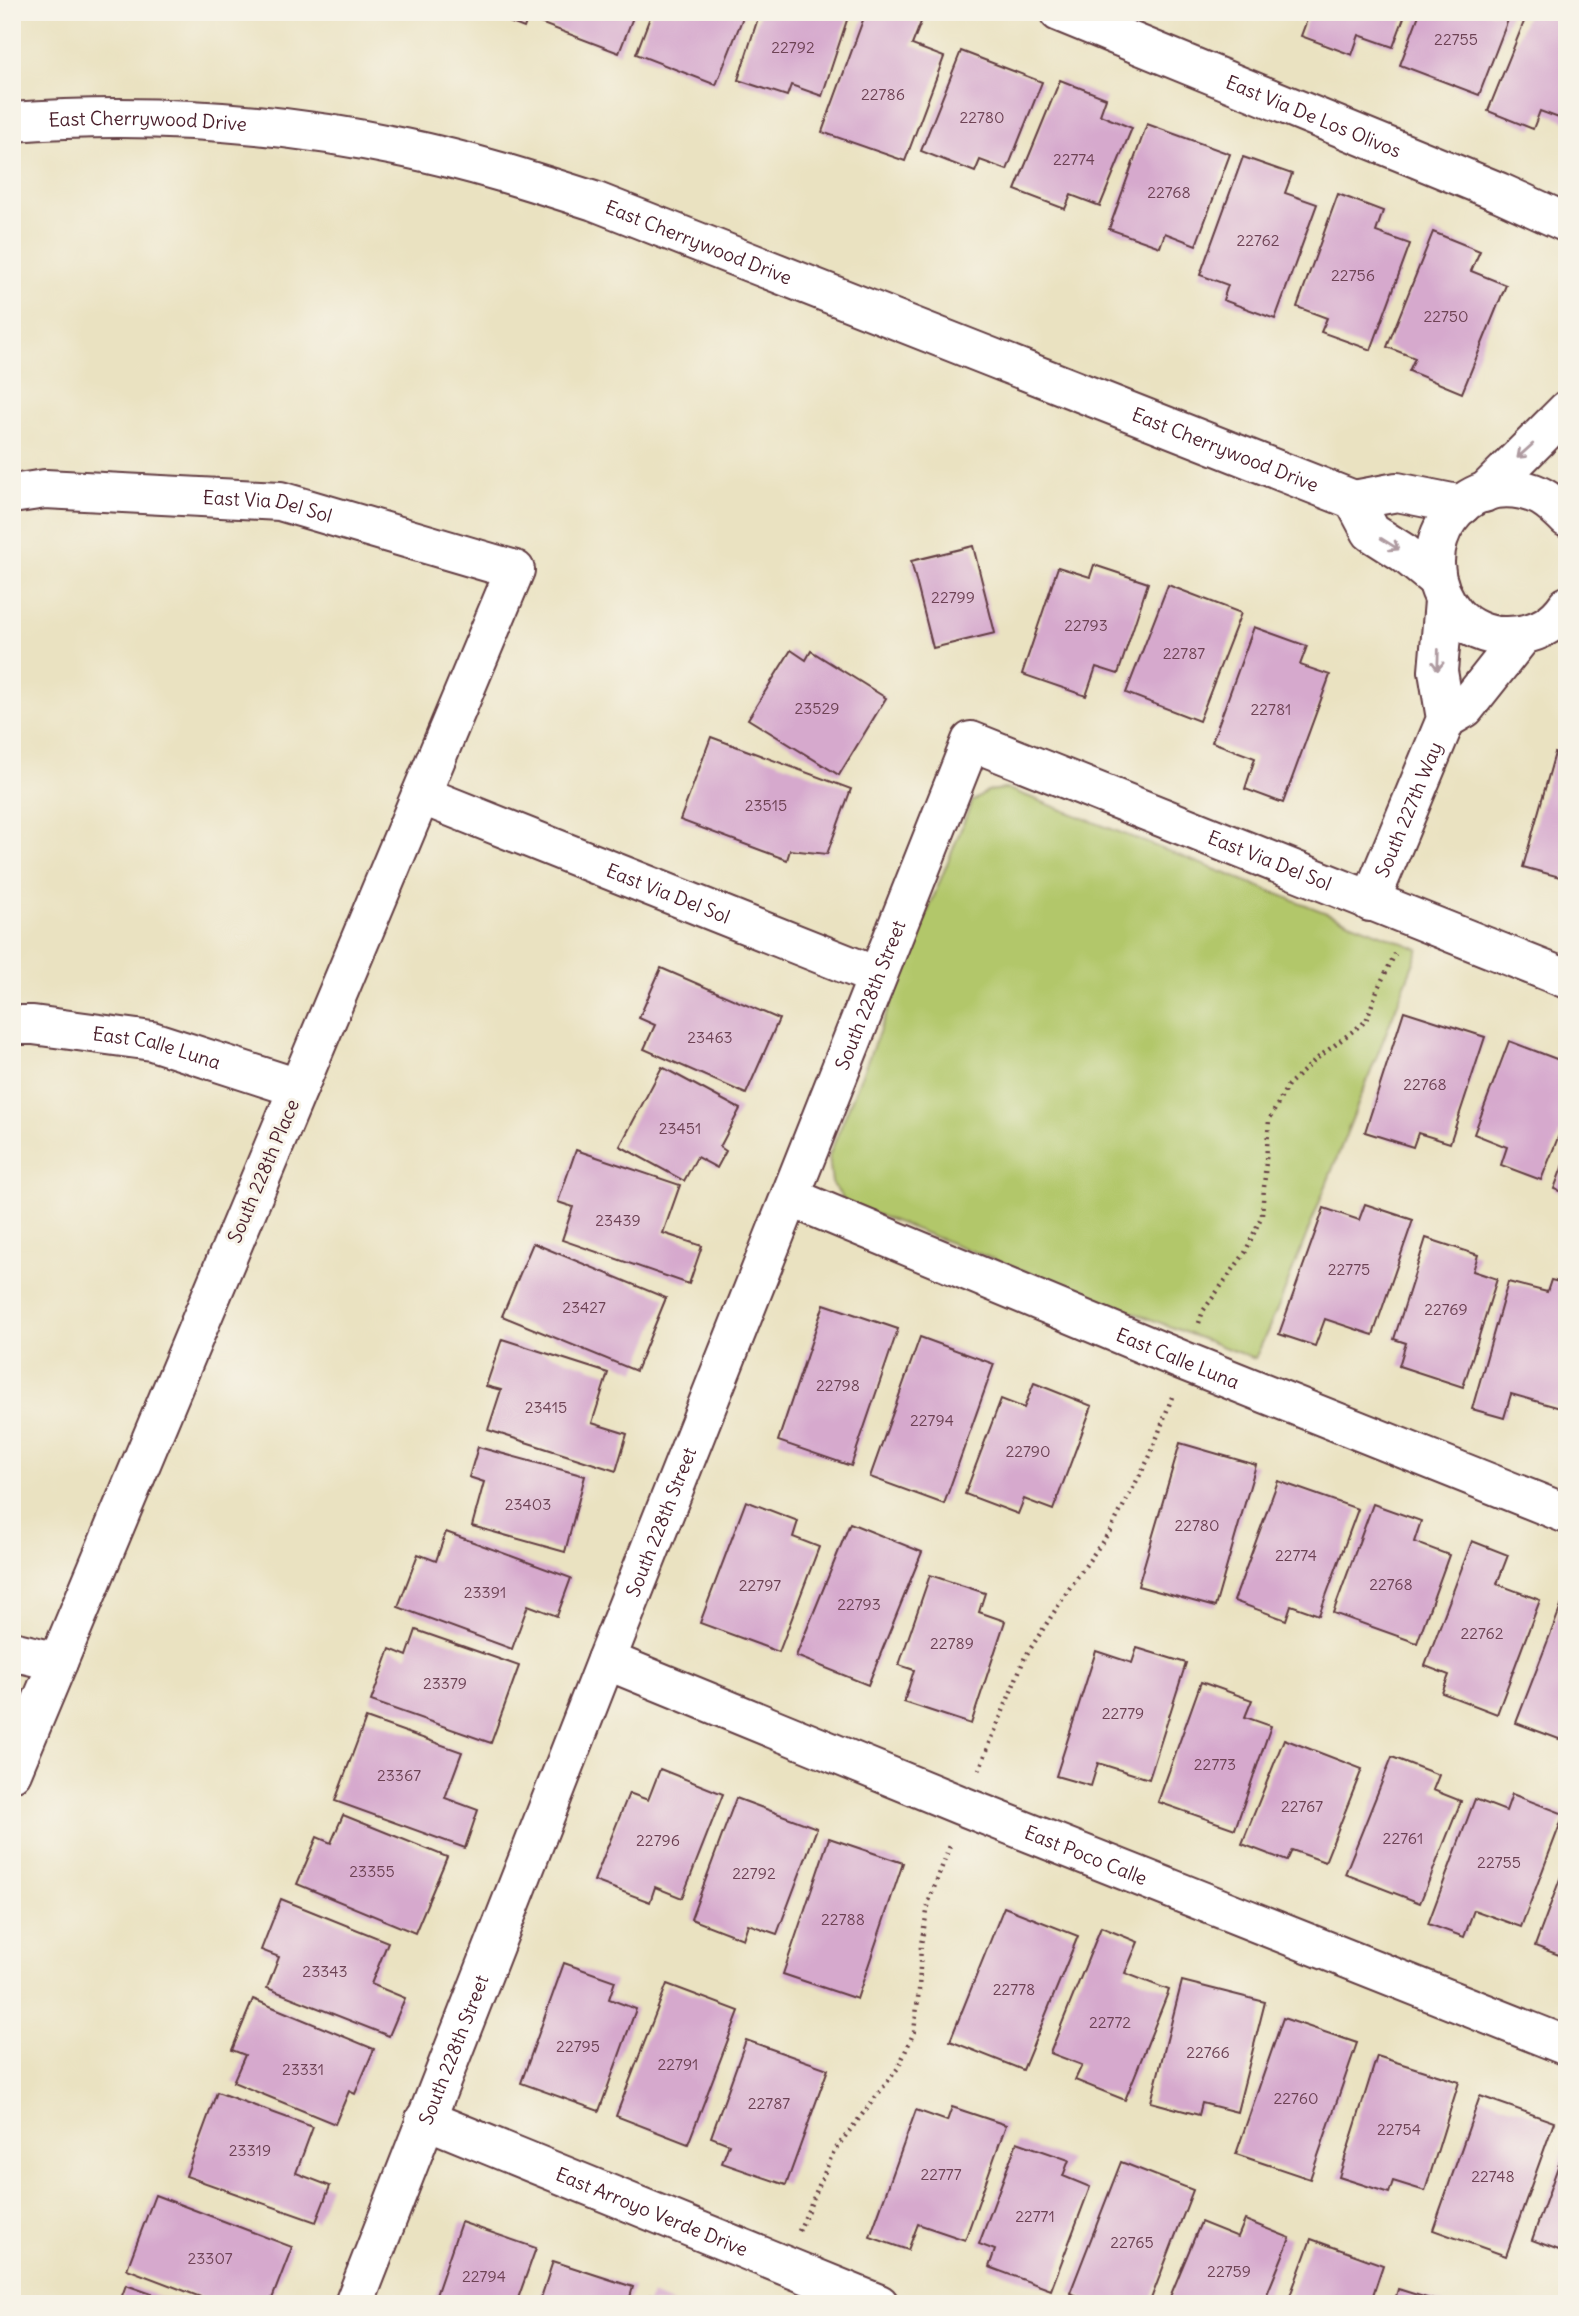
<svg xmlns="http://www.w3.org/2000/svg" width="1579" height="2316" viewBox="0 0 1579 2316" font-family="Delius,sans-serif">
<rect width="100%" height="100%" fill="#f7f3e8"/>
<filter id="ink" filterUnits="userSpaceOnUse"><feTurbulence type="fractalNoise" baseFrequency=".0143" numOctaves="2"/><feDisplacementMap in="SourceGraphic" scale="14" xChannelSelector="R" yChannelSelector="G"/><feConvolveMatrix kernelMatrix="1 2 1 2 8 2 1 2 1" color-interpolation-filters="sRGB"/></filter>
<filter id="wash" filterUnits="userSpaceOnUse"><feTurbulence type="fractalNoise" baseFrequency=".00686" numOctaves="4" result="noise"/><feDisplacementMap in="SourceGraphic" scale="28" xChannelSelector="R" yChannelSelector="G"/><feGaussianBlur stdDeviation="1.57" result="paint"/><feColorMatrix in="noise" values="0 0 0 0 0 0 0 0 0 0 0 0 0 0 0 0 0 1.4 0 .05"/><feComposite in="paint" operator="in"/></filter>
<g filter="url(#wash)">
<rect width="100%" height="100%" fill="#eae2c1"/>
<path fill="#b2c76b" stroke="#7e734b" stroke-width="2" d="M1005,789L1014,791L1419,949L1279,1305L1255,1359L846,1203L832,1183L829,1156L972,802L988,791Z"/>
<g id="blocks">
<g fill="#d6a9cd">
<path d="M484,12H530L524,28Z"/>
<path d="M545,12H635L619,53L540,23Z"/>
<path d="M652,12H745L716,85L636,54Z"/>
<path d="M760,12L849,14L822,96L791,85L787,96L738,80Z"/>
<path d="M866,12H893L921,22L912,45L944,57L905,161L822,132Z"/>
<path d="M1310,12H1406L1393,47L1359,35L1352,55L1301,36Z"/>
<path d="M1420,12H1511L1479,95L1400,65Z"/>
<path d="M1528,12H1567V121L1540,111L1533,129L1488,111Z"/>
<path d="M961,51L1042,82L1007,170L980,160L975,172L921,151Z"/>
<path d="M1060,80L1106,98L1100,115L1132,128L1100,206L1071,195L1065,209L1015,190Z"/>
<path d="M1147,124L1230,154L1196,245L1165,233L1160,247L1109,229Z"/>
<path d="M1243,157L1292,174L1285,193L1317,204L1275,319L1223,300L1228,285L1200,275Z"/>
<path d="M1338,194L1383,211L1376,232L1410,244L1371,350L1321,332L1327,318L1297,307Z"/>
<path d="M1433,232L1480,251L1471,271L1506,285L1462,393L1409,371L1415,358L1387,347Z"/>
<path d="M973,546L995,633L933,648L911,561Z"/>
<path d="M1094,565L1148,583L1118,674L1096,667L1086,696L1022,674L1058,567L1090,577Z"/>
<path d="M1168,585L1241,613L1199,721L1126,693Z"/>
<path d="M1254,627L1307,646L1300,665L1330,675L1283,803L1245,789L1255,758L1212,742Z"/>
<path d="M791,650L806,660L811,651L886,698L839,775L748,719Z"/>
<path d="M711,737L851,789L827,854L790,850L787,860L680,820Z"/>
<path d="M1555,753L1567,756V879L1523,867Z"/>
<path d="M661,968L779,1019L746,1094L644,1049L655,1025L639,1018Z"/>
<path d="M1404,1011L1485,1037L1450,1143L1418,1133L1413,1147L1365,1132Z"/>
<path d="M1509,1041L1567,1063V1115L1541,1180L1501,1165L1507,1147L1474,1134Z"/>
<path d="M662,1067L740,1109L720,1147L726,1151L717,1168L697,1157L684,1181L620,1146Z"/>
<path d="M576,1150L680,1185L663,1233L702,1246L689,1284L562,1240L573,1207L558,1202Z"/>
<path d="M1567,1154V1194L1554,1189Z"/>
<path d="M1365,1204L1413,1220L1373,1335L1325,1319L1315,1346L1279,1334L1324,1208L1359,1220Z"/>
<path d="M1426,1238L1478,1255L1473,1271L1497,1279L1463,1387L1399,1366L1406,1343L1394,1339Z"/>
<path d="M533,1243L666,1298L636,1371L502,1316Z"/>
<path d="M1551,1280L1567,1284V1401L1564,1409L1511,1394L1504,1418L1472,1409L1508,1282L1547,1292Z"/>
<path d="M824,1304L898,1329L851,1466L778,1441Z"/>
<path d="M920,1337L994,1364L944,1504L870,1477Z"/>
<path d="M502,1339L608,1373L592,1423L627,1434L616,1471L488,1430L501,1390L486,1386Z"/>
<path d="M1034,1383L1092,1406L1053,1510L1024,1499L1018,1514L965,1494L1001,1399L1024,1408Z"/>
<path d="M1180,1443L1256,1465L1215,1607L1138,1586Z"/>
<path d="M478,1447L585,1476L565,1552L472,1526L484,1482L469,1477Z"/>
<path d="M1278,1481L1358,1509L1319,1615L1291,1605L1286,1620L1234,1601Z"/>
<path d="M746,1501L798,1521L793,1537L819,1547L779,1652L700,1623Z"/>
<path d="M1373,1504L1421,1521L1414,1542L1449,1555L1417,1643L1333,1613Z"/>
<path d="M850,1523L922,1552L868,1685L796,1656Z"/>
<path d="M446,1532L571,1578L557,1616L528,1605L512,1649L398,1607L418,1554L436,1561Z"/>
<path d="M1472,1541L1508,1555L1497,1584L1540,1600L1497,1714L1442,1693L1449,1675L1425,1666Z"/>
<path d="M930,1575L985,1593L979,1612L1005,1621L971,1724L904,1702L914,1670L899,1665Z"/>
<path d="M1567,1591V1742L1516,1723Z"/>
<path d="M416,1630L519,1666L491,1743L371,1701L390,1649L407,1656Z"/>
<path d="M1137,1648L1186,1663L1149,1779L1098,1763L1091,1786L1056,1776L1096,1651L1132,1663Z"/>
<path d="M1201,1682L1252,1700L1245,1717L1271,1726L1235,1829L1158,1802Z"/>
<path d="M366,1718L462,1752L445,1798L478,1810L465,1848L335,1801Z"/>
<path d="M1284,1739L1362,1769L1325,1862L1292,1850L1287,1861L1242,1844Z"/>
<path d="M1392,1757L1439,1775L1433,1790L1461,1801L1420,1903L1345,1874Z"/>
<path d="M660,1769L723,1794L682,1898L655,1887L650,1902L594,1881L629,1793L648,1800Z"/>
<path d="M1512,1794L1564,1814L1521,1927L1474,1910L1464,1937L1428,1924L1475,1799L1506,1811Z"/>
<path d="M736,1798L817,1828L777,1934L748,1924L743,1939L691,1919Z"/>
<path d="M343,1815L447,1857L415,1933L297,1884L317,1837L331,1843Z"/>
<path d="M829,1838L903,1863L857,1999L783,1974Z"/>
<path d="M1567,1860V1958L1535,1946Z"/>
<path d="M281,1899L388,1942L371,1984L405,1998L389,2036L267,1988L279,1957L261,1950Z"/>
<path d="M1004,1907L1078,1936L1023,2070L950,2041Z"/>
<path d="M1101,1927L1138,1942L1125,1973L1169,1990L1125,2100L1075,2080L1082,2065L1050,2053Z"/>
<path d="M564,1963L615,1981L609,1999L636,2009L599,2111L521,2083Z"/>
<path d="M1182,1981L1265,2002L1237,2112L1202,2103L1199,2115L1151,2102Z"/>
<path d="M667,1984L739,2011L688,2144L616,2116Z"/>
<path d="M253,1999L374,2049L355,2094L349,2091L335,2124L233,2082L245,2055L232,2050Z"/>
<path d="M1283,2018L1357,2043L1310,2179L1236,2154Z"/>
<path d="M746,2040L828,2069L786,2185L722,2163L729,2144L711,2137Z"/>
<path d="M1377,2056L1459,2082L1425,2191L1393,2181L1389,2193L1339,2177Z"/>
<path d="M217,2092L313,2127L296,2173L330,2186L316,2222L186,2176Z"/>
<path d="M1480,2096L1554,2122L1506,2256L1433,2230Z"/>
<path d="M952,2107L1006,2125L965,2240L918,2224L908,2250L870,2237L916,2110L947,2121Z"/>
<path d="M1017,2142L1069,2160L1063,2176L1090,2187L1051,2290L989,2267L995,2250L979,2244Z"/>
<path d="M1566,2144H1567V2253L1532,2240Z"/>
<path d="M1121,2162L1193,2190L1149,2304H1098L1070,2293Z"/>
<path d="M155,2195L292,2247L270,2304H219L127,2269Z"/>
<path d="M1245,2220L1290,2238L1263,2304H1167L1201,2222L1238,2237Z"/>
<path d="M461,2222L536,2248L516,2304H433Z"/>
<path d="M1311,2239L1383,2265L1370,2304H1287Z"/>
<path d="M553,2261L633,2287L628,2304H539Z"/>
<path d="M126,2285L177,2303V2304H119Z"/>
<path d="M1398,2289L1443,2303V2304H1394Z"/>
<path d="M651,2295L674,2304H647Z"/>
</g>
</g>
</g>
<g filter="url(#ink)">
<use href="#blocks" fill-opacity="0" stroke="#623c42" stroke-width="2"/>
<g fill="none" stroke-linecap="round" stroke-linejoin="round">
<defs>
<g id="minor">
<path id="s1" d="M1059,12L1499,192L1567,223"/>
<path id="s2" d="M12,122C142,112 277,121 405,148C469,161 532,181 594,201L1354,500"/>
<path d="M1484,493L1567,410"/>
<path id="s3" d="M12,494L45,489L280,501L515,570L12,1772"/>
<path d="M1354,500L1371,532L1404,553L1436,579"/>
<path d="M1354,500L1397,492L1462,505"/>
<path d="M1567,518C1558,509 1549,500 1538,495C1463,463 1402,551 1455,614C1467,628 1488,637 1507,636C1531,636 1553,627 1567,606"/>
<path d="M1446,719L1465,708L1522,636"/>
<path id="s4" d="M421,795L876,976"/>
<path id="s5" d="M1370,902L1446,719L1438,671L1444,601"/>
<path id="s6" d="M12,1025H33L152,1041L298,1088"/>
<path id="s7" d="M790,1197L1184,1361L1567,1514"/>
<path d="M12,1651L58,1662"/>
<path id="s8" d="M606,1660L965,1807L1567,2046"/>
<path id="s9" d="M425,2119L879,2304"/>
<path id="s10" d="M354,2304L606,1660L971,741L1567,979"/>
</g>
</defs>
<use href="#minor" stroke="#623c42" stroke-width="42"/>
<g stroke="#623c42" stroke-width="4.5" stroke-dasharray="2 5" stroke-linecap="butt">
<path d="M1199,1323L1203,1311L1245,1253L1262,1215L1269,1120L1288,1085L1319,1057L1366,1021L1378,988L1395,954"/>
<path d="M979,1770L1025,1657L1071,1586L1110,1531L1150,1456L1172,1397"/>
<path d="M799,2231L834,2151L898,2068L914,2032L919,1990L921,1944L929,1901L951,1843"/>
</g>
<use href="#minor" stroke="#fff" stroke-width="38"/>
</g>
<defs><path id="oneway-shaft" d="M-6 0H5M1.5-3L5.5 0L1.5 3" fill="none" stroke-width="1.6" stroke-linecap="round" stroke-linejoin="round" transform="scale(1.75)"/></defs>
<g stroke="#ae9aa0">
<use href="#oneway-shaft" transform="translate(1525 451) rotate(138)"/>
<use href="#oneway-shaft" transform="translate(1390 544) rotate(32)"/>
<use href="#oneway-shaft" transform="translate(1438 660) rotate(92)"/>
</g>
</g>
<g text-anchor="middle" stroke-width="6" stroke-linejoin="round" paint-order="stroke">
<g font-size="16" fill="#6d4254">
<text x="1456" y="45">22755</text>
<text x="793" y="53">22792</text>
<text x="883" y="100">22786</text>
<text x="982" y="123">22780</text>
<text x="1074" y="165">22774</text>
<text x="1169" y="198">22768</text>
<text x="1258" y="246">22762</text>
<text x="1353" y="281">22756</text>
<text x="1446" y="322">22750</text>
<text x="953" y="603">22799</text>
<text x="1086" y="631">22793</text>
<text x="1184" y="659">22787</text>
<text x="817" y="714">23529</text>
<text x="1271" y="715">22781</text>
<text x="766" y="811">23515</text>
<text x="710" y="1043">23463</text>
<text x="1425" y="1090">22768</text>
<text x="680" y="1134">23451</text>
<text x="618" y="1226">23439</text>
<text x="1349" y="1275">22775</text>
<text x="584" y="1313">23427</text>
<text x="1446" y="1315">22769</text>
<text x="838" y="1391">22798</text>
<text x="546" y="1413">23415</text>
<text x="932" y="1426">22794</text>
<text x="1028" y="1457">22790</text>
<text x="528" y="1510">23403</text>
<text x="1197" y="1531">22780</text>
<text x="1296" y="1561">22774</text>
<text x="1391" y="1590">22768</text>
<text x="760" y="1591">22797</text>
<text x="485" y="1598">23391</text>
<text x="859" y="1610">22793</text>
<text x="1482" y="1639">22762</text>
<text x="952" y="1649">22789</text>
<text x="445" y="1689">23379</text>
<text x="1123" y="1719">22779</text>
<text x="1215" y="1770">22773</text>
<text x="399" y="1781">23367</text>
<text x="1302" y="1812">22767</text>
<text x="1403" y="1844">22761</text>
<text x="658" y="1846">22796</text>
<text x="1499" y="1868">22755</text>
<text x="372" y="1877">23355</text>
<text x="754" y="1879">22792</text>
<text x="843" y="1925">22788</text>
<text x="325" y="1977">23343</text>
<text x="1014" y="1995">22778</text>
<text x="1110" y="2028">22772</text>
<text x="578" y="2052">22795</text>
<text x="1208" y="2058">22766</text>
<text x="678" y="2070">22791</text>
<text x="303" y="2075">23331</text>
<text x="1296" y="2104">22760</text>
<text x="769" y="2109">22787</text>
<text x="1399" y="2135">22754</text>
<text x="250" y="2156">23319</text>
<text x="941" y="2180">22777</text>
<text x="1493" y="2182">22748</text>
<text x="1035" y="2222">22771</text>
<text x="1132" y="2248">22765</text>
<text x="210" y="2264">23307</text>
<text x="1229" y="2277">22759</text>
<text x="484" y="2282">22794</text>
</g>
<g font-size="19" fill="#4a1f2b" stroke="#f7f3e8">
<text dy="7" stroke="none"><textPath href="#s1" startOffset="275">East Via De Los Olivos</textPath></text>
<text dy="7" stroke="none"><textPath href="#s2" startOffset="136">East Cherrywood Drive</textPath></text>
<text dy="7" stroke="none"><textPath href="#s2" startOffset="704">East Cherrywood Drive</textPath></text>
<text dy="7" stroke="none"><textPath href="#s2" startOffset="1270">East Cherrywood Drive</textPath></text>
<text dy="7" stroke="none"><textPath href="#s3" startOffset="257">East Via Del Sol</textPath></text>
<text dy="7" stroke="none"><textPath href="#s5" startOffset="100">South 227th Way</textPath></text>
<text dy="7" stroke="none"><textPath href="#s10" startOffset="2002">East Via Del Sol</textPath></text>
<text dy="7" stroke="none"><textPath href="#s4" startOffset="266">East Via Del Sol</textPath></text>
<text dy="7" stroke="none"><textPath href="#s10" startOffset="1407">South 228th Street</textPath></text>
<text dy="7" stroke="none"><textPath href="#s6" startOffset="147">East Calle Luna</textPath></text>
<text transform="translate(263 1171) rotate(-67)" y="7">South 228th Place</text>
<text dy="7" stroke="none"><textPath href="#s7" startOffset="420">East Calle Luna</textPath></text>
<text dy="7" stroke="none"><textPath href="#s10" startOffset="840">South 228th Street</textPath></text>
<text dy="7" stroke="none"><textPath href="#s8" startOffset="518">East Poco Calle</textPath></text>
<text dy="7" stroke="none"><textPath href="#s10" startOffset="273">South 228th Street</textPath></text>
<text dy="7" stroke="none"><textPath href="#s9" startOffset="245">East Arroyo Verde Drive</textPath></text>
</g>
</g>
<rect width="1579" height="2316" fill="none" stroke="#f7f3e8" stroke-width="42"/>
</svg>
